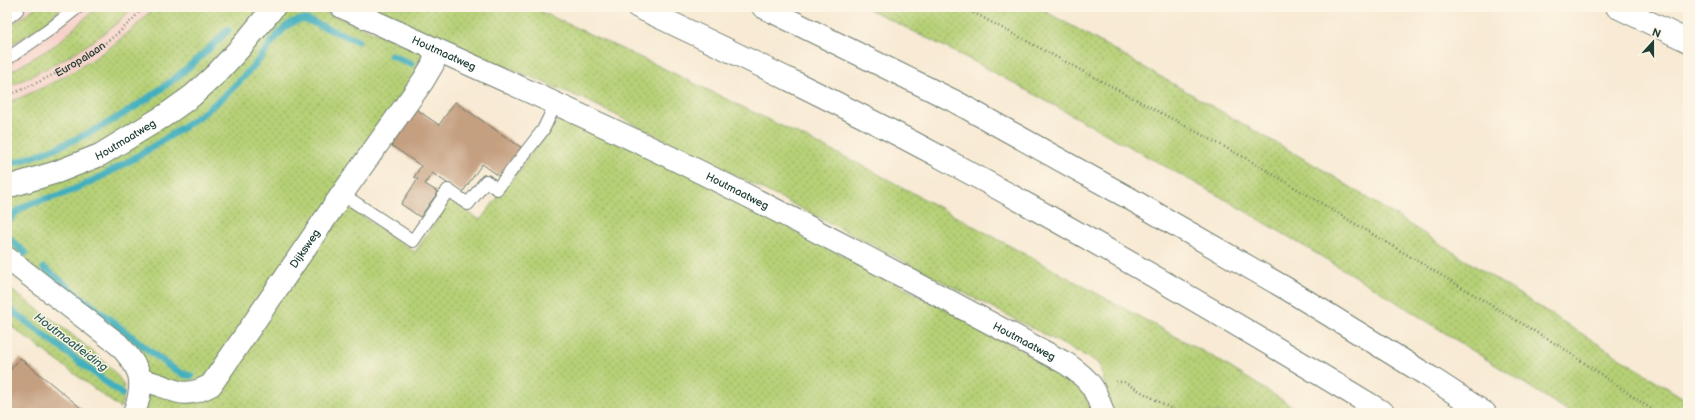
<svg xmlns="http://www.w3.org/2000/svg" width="1695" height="420" viewBox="0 0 1695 420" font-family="'Balsamiq Sans',sans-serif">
<defs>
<pattern id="grass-dots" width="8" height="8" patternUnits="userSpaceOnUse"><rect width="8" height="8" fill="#b6d076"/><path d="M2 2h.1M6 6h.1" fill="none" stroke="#93aa62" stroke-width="1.8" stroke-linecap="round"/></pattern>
</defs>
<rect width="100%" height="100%" fill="#fcf5e5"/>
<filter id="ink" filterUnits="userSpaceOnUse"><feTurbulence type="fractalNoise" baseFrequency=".025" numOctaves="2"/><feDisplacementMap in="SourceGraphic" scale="8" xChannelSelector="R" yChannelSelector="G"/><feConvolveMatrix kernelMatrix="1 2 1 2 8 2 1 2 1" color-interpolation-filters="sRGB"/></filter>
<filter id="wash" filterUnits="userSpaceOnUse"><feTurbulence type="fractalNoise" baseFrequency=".012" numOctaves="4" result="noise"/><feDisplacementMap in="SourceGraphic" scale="16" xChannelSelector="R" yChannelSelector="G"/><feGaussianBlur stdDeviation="0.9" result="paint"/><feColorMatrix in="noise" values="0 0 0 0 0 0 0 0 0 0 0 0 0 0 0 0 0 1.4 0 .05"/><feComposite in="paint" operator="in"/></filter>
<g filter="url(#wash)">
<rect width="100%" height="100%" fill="#f8ead4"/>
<path fill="#f7d1c9" d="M7,7H153L128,34L72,72L27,95L7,103Z"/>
<g fill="url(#grass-dots)" stroke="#6a8655">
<path d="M36,7H62L42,26L7,47V29Z"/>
<path d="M97,7H133C105,40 46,70 7,87V74L57,44Z"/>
<path d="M154,7H261L213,66L127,130L56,163L7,177V103C59,83 118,49 154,7Z"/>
<path d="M293,7H312L422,52L415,78L334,197L415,252L450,200L480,220L562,115L691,175L1069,375L1081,388L1093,413H142L153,382L7,250V197L119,152L277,16L287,8Z"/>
<path d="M363,7H531L663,68L867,168L1215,358L1303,413H1112L1099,363L832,224L586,100Z"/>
<path d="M865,7H1047L1046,12L1074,27L1325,171L1688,401V413H1571L1376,289L1230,202L977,63Z"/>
<path d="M7,287C30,304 118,364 124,387C126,394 122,401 120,408L7,323Z"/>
</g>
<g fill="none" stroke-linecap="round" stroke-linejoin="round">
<g stroke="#41afbd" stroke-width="7">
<path d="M391,55L411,64"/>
<path d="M7,165C94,139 165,95 228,30"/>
<path d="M7,225C16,203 43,201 63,194C106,177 147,151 185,126C211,109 236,87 256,63C264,54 278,32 287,26C292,22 300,19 307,20L358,41"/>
<path d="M7,233L12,241L25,253"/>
<path d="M44,268L169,366L183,374L191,376"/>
<path d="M7,307L122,394"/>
</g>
</g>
<g id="blocks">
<g fill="#c49f80">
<path d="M455,102L522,148L502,178L482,164L462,193L432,173L425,184L438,192L420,217L401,204L418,179L414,177L421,166L385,141L410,105L439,125Z"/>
<path d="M20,358L87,413H7V374Z"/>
</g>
</g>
</g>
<g filter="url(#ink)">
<use href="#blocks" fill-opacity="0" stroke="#6b7a6c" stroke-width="1"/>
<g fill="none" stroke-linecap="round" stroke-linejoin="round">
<defs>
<g id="service">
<path d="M7,59L49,30L78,7"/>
<path d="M342,194L413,241L448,190L468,204L486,181L497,189L543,130L556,103"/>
</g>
<g id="minor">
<path id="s2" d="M342,7C454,58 567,107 678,161C810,226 938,295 1067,364C1090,380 1095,387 1103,413"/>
<path d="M1617,7L1688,41"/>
<path id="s3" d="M7,187L57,172L100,155L164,116L192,96L216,74L241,47L274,7"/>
<path d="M7,258L118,344C141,368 146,381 134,413"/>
<path id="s4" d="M141,380C172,385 178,403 211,385L342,194L423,81L433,64L436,50"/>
</g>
<path id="tertiary" d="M7,12L13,7"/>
<g id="motorway">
<path d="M638,7C741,56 844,105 944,159C1093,239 1239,325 1384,413"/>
<path d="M763,7L956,102L1127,197L1287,289L1430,377L1485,413"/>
</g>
</defs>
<use href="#service" stroke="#6b7a6c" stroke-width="14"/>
<use href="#minor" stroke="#6b7a6c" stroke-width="24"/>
<use href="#tertiary" stroke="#6b7a6c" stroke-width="24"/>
<use href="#motorway" stroke="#6b7a6c" stroke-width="24"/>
<g stroke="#6b7a6c" stroke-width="2.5" stroke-dasharray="1 3" stroke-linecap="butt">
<path d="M963,7L1249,160L1561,347L1657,413"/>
<path id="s1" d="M7,96C52,77 113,47 143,7"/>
<path d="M1116,382H1124L1179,413"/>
</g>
<use href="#service" stroke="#fff" stroke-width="12"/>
<use href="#minor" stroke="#fff" stroke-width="22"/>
<use href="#tertiary" stroke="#fff" stroke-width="22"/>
<use href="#motorway" stroke="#fff" stroke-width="22"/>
</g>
</g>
<g text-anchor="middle" stroke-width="3" stroke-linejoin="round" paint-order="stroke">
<g font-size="11" fill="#1f3d34" stroke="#fcf5e5">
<text dy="4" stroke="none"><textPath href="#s2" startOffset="112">Houtmaatweg</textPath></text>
<text dy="4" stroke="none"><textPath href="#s1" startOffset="82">Europalaan</textPath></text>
<text dy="4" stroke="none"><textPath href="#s3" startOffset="128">Houtmaatweg</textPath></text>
<text dy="4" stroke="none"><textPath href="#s2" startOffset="436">Houtmaatweg</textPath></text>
<text dy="4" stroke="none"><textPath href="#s4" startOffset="239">Dijksweg</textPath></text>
<text dy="4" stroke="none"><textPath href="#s2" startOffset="760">Houtmaatweg</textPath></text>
</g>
<g font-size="12" font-style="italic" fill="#295f5d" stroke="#fcf5e5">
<text transform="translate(71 342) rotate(37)" y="4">Houtmaatleiding</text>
</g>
</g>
<rect width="1695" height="420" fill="none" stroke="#fcf5e5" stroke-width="24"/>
<g transform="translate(1653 42) rotate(21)" stroke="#fcf5e5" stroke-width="3" paint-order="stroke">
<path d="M0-3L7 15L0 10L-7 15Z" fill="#1f3d34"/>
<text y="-6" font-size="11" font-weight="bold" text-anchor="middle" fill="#1f3d34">N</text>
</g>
</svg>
